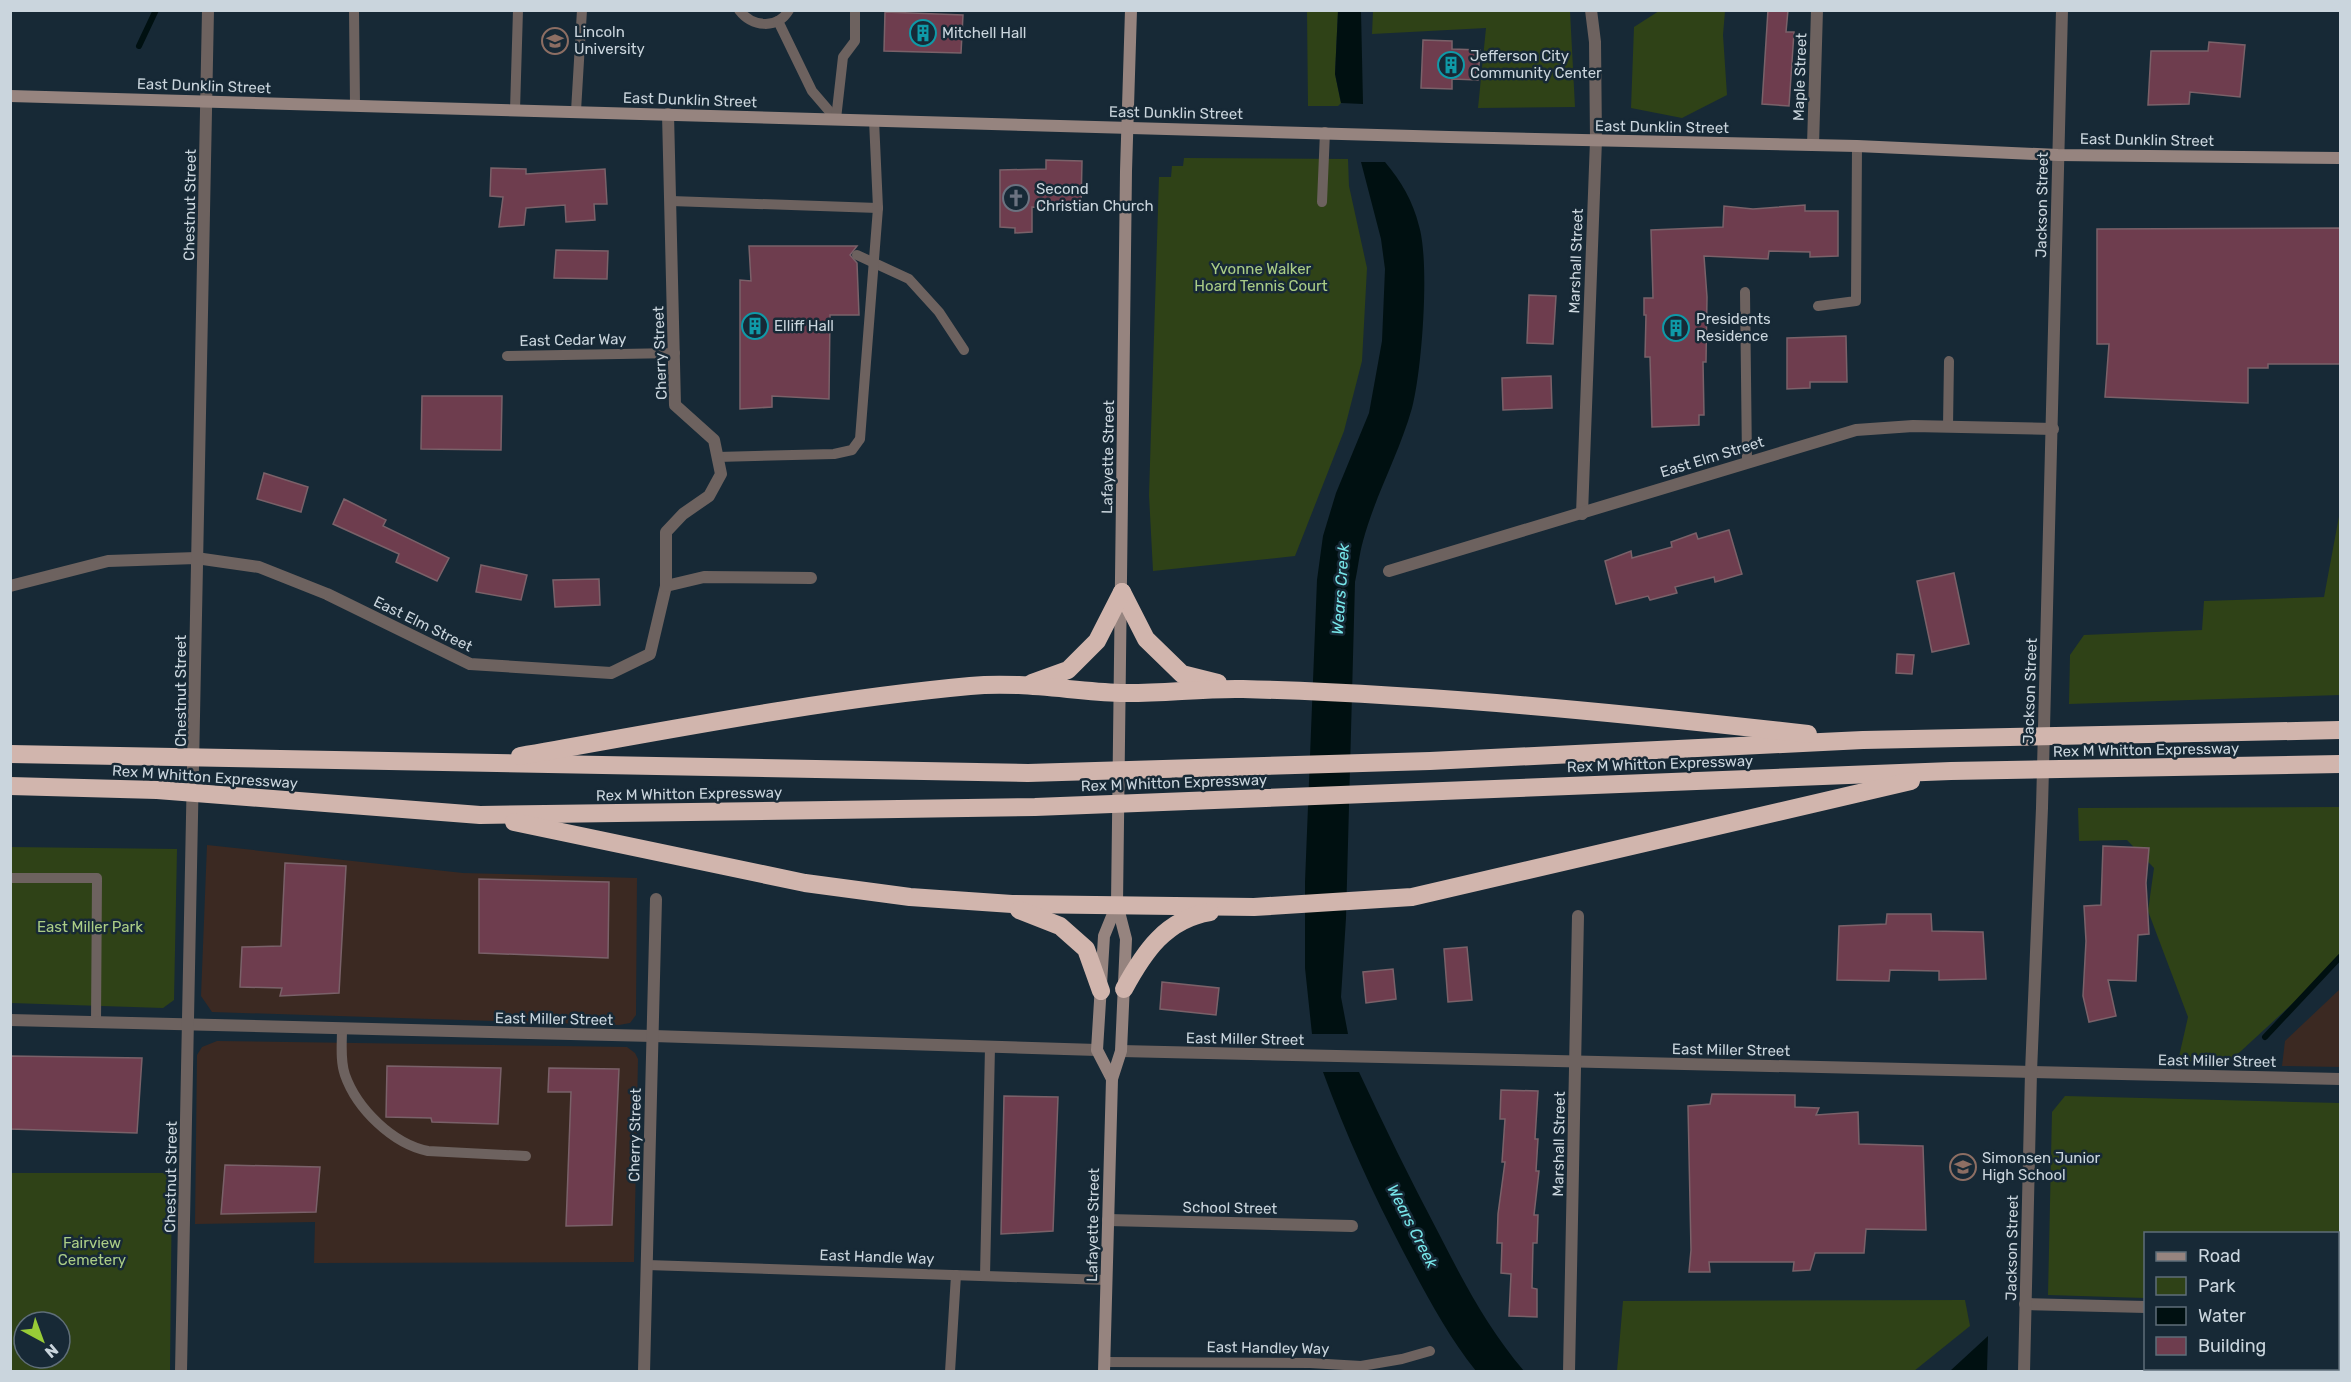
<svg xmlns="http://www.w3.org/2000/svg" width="2351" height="1382" viewBox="0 0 2351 1382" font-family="Rubik,sans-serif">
<rect width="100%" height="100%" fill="#172936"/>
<g fill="#3b2922">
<path d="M207,845L463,873L637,878L636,1015L630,1023L619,1025L212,1012L201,996Z"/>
<path d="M2340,989V1067L2282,1066L2285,1041Z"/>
<path d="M217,1041L627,1047L635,1053L638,1059L634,1262L314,1263L315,1222L195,1224L197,1055L202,1047Z"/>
</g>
<g fill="#2f4217" fill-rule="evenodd">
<path d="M1307,11H1338L1335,74L1341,103L1338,106H1308Z"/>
<path d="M1373,11H1570L1575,107L1478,108L1486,28L1372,34Z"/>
<path d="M1659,11H1725L1723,35L1727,95L1682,118L1631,108L1634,27Z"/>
<path d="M1184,158L1348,159L1349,186L1367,268L1362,361L1344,431L1295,556L1153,571L1149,495L1159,177H1171L1172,166H1183Z"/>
<path d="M2340,511V695L2069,704L2070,655L2084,635L2202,630L2204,601L2324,597Z"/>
<path d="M2340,807V960L2229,1062L2178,1061L2188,1017L2148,911L2154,868L2127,840L2079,841L2078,808Z"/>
<path d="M11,847L177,849L174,1000L163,1008L11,1003Z"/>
<path d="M2065,1096L2340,1103V1305H2338V1234H2146L2145,1298L2048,1295L2052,1112Z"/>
<path d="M11,1173H172L170,1371H11ZM24,1322H60V1358H24Z"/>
<path d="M1965,1300L1970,1326L1914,1371H1617L1623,1301Z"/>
</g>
<g fill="#001011">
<path d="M1338,11H1361L1363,104L1341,103L1335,74Z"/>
<path d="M1361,162H1385C1401,181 1413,201 1419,226C1430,262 1422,371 1412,408C1399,454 1375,496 1363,541C1359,555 1358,569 1355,582L1346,918L1341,997L1348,1034H1312L1305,968V882L1317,580L1323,536L1336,493L1369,413L1382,341L1385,269L1381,239Z"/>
<path d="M1323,1072H1359C1384,1126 1410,1179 1438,1232C1463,1281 1488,1329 1524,1371H1476C1447,1335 1426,1294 1404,1253C1373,1194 1346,1135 1323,1072Z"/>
<path d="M1988,1336L1987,1371H1950Z"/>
</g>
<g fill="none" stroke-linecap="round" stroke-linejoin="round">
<g stroke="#001011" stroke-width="6">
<path d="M139,46L156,10"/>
<path d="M2265,1037L2340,957"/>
</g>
</g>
<g fill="#6e3d4e" stroke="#7a6169" stroke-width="1.5">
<path d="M1768,10H1788L1786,32H1794L1789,106L1762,104Z"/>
<path d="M885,12L963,15L961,53L884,51Z"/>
<path d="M1423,40L1452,41V49L1480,50L1478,80L1452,79V89L1421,88Z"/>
<path d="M2209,42L2245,45L2240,97L2190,92L2189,104L2148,105L2151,51H2208Z"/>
<path d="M1046,160L1082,161L1081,208L1032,207V232L1015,233V228L1000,227V170L1046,169Z"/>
<path d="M491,168L526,169V174L605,169L607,204H594L595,220L566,222L565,205L526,208L524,225L499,227L503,197L490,196Z"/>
<path d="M1805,205V211H1838V256L1810,257V252L1769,251L1768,259L1704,256L1707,297L1706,362H1703L1704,415H1699V425L1652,427L1650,357H1645L1646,315H1644V298H1653L1651,230L1723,227L1724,206L1753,209Z"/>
<path d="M2340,228V364H2268V368H2248V403L2105,397L2109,344H2097V229Z"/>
<path d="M749,246H857L850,255L857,263L859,315H830L829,399L772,396V407L740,409V280L751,281Z"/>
<path d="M556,250L608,251L607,279L554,278Z"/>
<path d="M1529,295L1556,296L1553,344L1527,343Z"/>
<path d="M1846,336L1847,382H1810V388L1787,389V338Z"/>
<path d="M1551,376L1552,408L1503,410L1502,378Z"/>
<path d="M422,396H502L501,450L421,449Z"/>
<path d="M264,473L308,487L301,512L257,499Z"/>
<path d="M344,499L386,520L383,526L449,558L437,581L396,562L399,554L333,524Z"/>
<path d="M1729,530L1742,574L1715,582L1714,577L1675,587L1677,593L1650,600L1648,596L1616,604L1605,561L1631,551L1632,558L1672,547L1671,542L1696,533L1698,539Z"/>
<path d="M481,565L527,575L521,600L476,592Z"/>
<path d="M1954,573L1969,644L1932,652L1917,581Z"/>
<path d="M599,579L600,605L555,607L553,580Z"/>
<path d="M1897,654L1914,655L1912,674L1896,673Z"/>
<path d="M2103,846L2149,848L2146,883L2149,934L2138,935L2136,981L2108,980L2116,1016L2089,1022L2083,996L2086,941L2084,906L2101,905Z"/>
<path d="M285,863L346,866L339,993L280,996L282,988L240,987L242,947L281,946Z"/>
<path d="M479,879L609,882L608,958L479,953Z"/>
<path d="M1887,914H1931L1932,931L1983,932L1986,979L1939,980V971L1890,970L1889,981L1837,980L1839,926L1886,924Z"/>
<path d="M1467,947L1472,1000L1448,1002L1444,949Z"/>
<path d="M1393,969L1396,999L1366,1003L1363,972Z"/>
<path d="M1162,982L1219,988L1216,1015L1160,1009Z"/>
<path d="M10,1056L142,1058L137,1133L10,1129Z"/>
<path d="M387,1066L501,1068L498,1124L432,1122L431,1118L386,1117Z"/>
<path d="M549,1068L619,1069L612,1225L566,1226L571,1092H548Z"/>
<path d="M1501,1090L1538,1091L1535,1139H1538L1536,1171H1539L1534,1215H1538L1537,1243H1533L1532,1288L1537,1289V1317L1509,1316L1511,1274L1501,1273L1502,1243H1497L1498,1214L1505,1162H1502L1505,1119H1500Z"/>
<path d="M1712,1094L1795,1095V1107L1819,1108L1816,1115L1858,1112L1859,1144L1923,1146L1926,1230L1866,1229L1864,1253H1815L1810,1270L1793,1271L1794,1262H1709L1710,1272H1689L1691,1250L1688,1106L1710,1104Z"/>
<path d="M1004,1096L1058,1097L1053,1231L1001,1234Z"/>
<path d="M225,1165L320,1167L316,1212L221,1214Z"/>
</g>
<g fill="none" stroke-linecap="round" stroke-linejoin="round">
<g stroke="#6d625f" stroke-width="10">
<path d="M354,10L355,105"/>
<path d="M739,10C752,27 777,30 789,10"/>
<path d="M778,21L812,91L836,119"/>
<path d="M515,110L518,10"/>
<path d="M576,111L582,10"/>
<path d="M836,119L843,57L855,41V10"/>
<path d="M671,201L878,208"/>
<path d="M1322,202L1325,132"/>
<path d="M857,255L909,279L939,312L964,350"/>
<path d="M1745,292L1747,462"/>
<path d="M1818,306L1856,301L1857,146"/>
<path d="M507,356L675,353"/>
<path d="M1948,426L1949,361"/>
<path d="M717,457L834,454L852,450L860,439L878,208L874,120"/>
<path d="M10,878H97L96,1023"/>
<path d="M342,1029C342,1044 340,1061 345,1075C357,1109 393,1144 428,1151L526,1156"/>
<path d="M647,1265L1106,1280"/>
<path d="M985,1276L990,1047"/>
<path d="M1104,1362L1310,1363L1361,1366L1402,1359L1430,1351"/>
<path d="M950,1372L956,1275"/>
</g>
<g stroke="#6d625f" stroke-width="12">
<path d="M1813,145L1817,10"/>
<path d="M1582,514L1596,140L1595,42L1591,10"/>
<path d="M1389,571L1856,430L1913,426L2053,429"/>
<path d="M10,586L108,561L196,558L259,567L327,594L470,664L611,673L650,654L666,586L704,577L811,578"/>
<path d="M666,586V532L683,514L709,496L721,474L714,440L675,405L668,114"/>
<path d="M10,1020L653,1036L1097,1050"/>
<path d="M1121,1051L2340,1079"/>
<path d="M1108,1220L1352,1226"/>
<path d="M2025,1304L2146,1307"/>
<path d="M2338,1311H2340"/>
<path d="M181,1372L208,10"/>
<path d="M644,1372L656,899"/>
<path d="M1569,1372L1578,916"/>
<path d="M2024,1372L2031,1072L2042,808L2062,10"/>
</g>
<g stroke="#96847f" stroke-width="12">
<path d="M10,96L1449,137L1857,146L2058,155L2340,158"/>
<path d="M1112,1079L1097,1050L1104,936L1117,904"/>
<path d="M1104,1372L1112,1079L1121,1051L1126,939L1117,904L1126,171L1131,10"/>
</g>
<g stroke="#d1b5ad" stroke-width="18">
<path d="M1122,592L1146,639L1182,674L1218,683"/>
<path d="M1032,683L1068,670L1097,641L1122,592"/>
<path d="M10,754L1028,773L1430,761L1863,740L2340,730"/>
<path d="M520,756C669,730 819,700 970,686C1020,681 1070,691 1120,693C1161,694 1202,688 1243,689C1432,694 1620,713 1808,734"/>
<path d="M10,786L157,790L480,815L1035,807L1951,771L2340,764"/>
<path d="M514,822L805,883L910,897L1012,904L1254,907L1412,897L1911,781"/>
<path d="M1019,910L1060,926L1086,949L1101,991"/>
<path d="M1124,989C1144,952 1166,919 1210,912"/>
</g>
</g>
<defs>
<symbol id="building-ring" viewBox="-11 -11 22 22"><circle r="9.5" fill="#172936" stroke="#0f9aa8" stroke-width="1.5"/><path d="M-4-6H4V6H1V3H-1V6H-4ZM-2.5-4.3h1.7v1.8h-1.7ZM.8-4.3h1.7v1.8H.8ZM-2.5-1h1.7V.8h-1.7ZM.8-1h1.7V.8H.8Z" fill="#0f9aa8"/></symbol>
<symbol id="university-ring" viewBox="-11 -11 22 22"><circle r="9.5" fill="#172936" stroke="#8d6e63" stroke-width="1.5"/><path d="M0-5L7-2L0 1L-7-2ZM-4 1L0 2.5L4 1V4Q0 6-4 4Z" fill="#8d6e63"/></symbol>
<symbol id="church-ring" viewBox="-11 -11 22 22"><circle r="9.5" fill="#172936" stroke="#6b7280" stroke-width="1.5"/><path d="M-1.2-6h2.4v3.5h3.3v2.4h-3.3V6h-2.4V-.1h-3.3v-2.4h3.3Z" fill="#6b7280"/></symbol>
<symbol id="school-ring" viewBox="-11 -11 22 22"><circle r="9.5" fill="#172936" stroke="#8d6e63" stroke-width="1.5"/><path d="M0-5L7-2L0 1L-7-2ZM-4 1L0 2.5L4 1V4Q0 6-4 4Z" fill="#8d6e63"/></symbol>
</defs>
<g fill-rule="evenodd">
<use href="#building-ring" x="908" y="18" width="30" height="30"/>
<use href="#university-ring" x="540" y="26" width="30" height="30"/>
<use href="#building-ring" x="1436" y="50" width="30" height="30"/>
<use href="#church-ring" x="1001" y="183" width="30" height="30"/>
<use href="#building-ring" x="740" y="311" width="30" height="30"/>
<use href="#building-ring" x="1661" y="313" width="30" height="30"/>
<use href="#school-ring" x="1948" y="1152" width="30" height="30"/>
</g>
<g text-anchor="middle" stroke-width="5" stroke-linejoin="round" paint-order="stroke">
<g font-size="15" fill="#cad5dd" stroke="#172936" text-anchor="start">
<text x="574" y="37">Lincoln<tspan x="574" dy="17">University</tspan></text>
<text x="942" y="38">Mitchell Hall</text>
<text x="1470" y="61">Jefferson City<tspan x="1470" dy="17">Community Center</tspan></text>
<text x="1036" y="194">Second<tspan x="1036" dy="17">Christian Church</tspan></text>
<text x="1696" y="324">Presidents<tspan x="1696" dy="17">Residence</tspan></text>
<text x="774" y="331">Elliff Hall</text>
<text x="1982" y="1163">Simonsen Junior<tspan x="1982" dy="17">High School</tspan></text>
</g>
<g font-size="15" fill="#cad5dd" stroke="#172936">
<text transform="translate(1800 77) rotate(-88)" y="5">Maple Street</text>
<text transform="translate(204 86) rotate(2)" y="5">East Dunklin Street</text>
<text transform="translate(690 100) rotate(2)" y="5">East Dunklin Street</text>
<text transform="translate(1176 113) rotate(1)" y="5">East Dunklin Street</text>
<text transform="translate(1662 127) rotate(1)" y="5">East Dunklin Street</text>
<text transform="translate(2147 140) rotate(1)" y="5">East Dunklin Street</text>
<text transform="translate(190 205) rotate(-89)" y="5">Chestnut Street</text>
<text transform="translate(2042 205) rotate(-89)" y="5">Jackson Street</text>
<text transform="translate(1576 261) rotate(-88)" y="5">Marshall Street</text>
<text transform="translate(573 340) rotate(-1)" y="5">East Cedar Way</text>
<text transform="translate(660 353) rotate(-92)" y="5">Cherry Street</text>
<text transform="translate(1108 457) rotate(-89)" y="5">Lafayette Street</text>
<text transform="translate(1712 457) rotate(-17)" y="5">East Elm Street</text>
<text transform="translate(423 624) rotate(26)" y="5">East Elm Street</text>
<text transform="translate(181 691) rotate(-90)" y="5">Chestnut Street</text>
<text transform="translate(2030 691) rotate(-88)" y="5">Jackson Street</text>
<text transform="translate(2146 750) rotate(-1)" y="5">Rex M Whitton Expressway</text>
<text transform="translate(1660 764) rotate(-2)" y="5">Rex M Whitton Expressway</text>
<text transform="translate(205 777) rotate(4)" y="5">Rex M Whitton Expressway</text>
<text transform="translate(1174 783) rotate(-2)" y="5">Rex M Whitton Expressway</text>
<text transform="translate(689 794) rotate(-1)" y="5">Rex M Whitton Expressway</text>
<text transform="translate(554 1019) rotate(1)" y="5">East Miller Street</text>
<text transform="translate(1245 1039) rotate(1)" y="5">East Miller Street</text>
<text transform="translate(1731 1050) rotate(1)" y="5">East Miller Street</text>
<text transform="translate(2217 1061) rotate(1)" y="5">East Miller Street</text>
<text transform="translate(635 1135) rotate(-89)" y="5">Cherry Street</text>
<text transform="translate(1559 1144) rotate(-89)" y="5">Marshall Street</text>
<text transform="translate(171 1177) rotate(-89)" y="5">Chestnut Street</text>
<text transform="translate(1230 1208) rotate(1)" y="5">School Street</text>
<text transform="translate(1093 1225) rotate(-89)" y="5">Lafayette Street</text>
<text transform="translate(2012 1248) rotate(-89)" y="5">Jackson Street</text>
<text transform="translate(877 1257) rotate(2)" y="5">East Handle Way</text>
<text transform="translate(1268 1348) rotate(1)" y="5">East Handley Way</text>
</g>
<g font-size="15" fill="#abcd86" stroke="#172936">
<text x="1261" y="274">Yvonne Walker<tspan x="1261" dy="17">Hoard Tennis Court</tspan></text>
<text x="90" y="932">East Miller Park</text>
<text x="92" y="1248">Fairview<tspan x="92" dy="17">Cemetery</tspan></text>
</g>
<g font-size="16" font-style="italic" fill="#77e6ea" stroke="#172936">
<text transform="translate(1340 589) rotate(-86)" y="6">Wears Creek</text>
<text transform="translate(1413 1226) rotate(63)" y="6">Wears Creek</text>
</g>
</g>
<rect width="2351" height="1382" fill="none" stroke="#cad5dd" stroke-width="24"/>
<rect x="2144" y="1232" width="195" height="138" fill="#172936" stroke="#5f6e79" stroke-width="1.5"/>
<rect x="2156" y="1252" width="30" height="9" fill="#96847f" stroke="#5f6e79" stroke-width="1.5"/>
<text x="2198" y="1262" font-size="18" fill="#cad5dd">Road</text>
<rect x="2156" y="1277" width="30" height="18" fill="#2f4217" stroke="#5f6e79" stroke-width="1.5"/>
<text x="2198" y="1292" font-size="18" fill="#cad5dd">Park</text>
<rect x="2156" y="1307" width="30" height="18" fill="#001011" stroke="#5f6e79" stroke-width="1.5"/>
<text x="2198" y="1322" font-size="18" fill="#cad5dd">Water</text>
<rect x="2156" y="1337" width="30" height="18" fill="#6e3d4e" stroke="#5f6e79" stroke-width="1.5"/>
<text x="2198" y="1352" font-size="18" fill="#cad5dd">Building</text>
<g transform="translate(42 1340) rotate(139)"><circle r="28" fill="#172936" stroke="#5f6e79" stroke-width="1.5"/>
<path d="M0-4.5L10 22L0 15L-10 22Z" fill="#98cb37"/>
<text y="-9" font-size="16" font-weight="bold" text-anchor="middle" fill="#cad5dd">N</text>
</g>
</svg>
